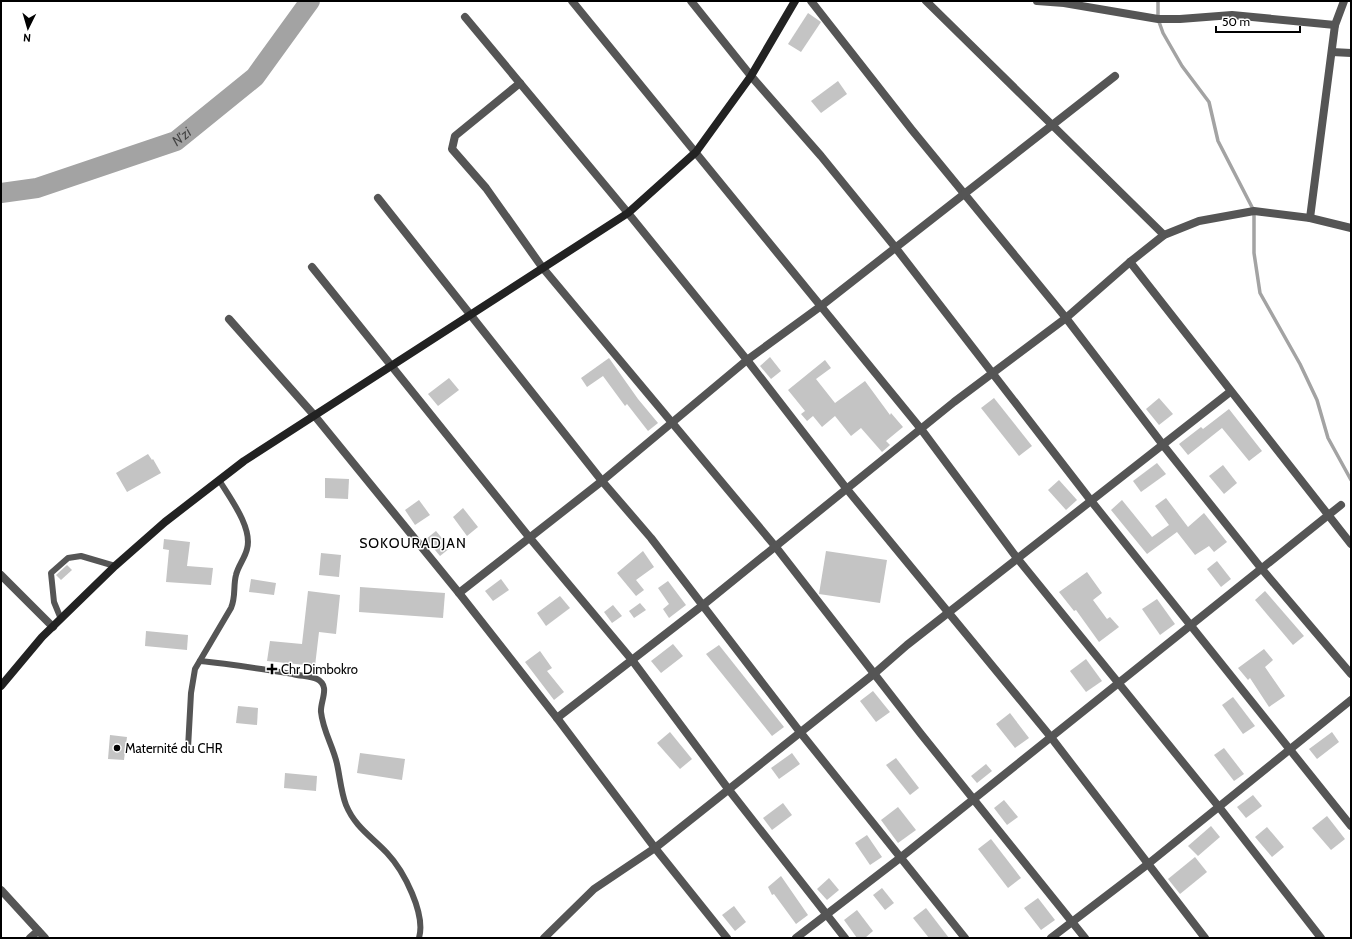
<svg xmlns="http://www.w3.org/2000/svg" width="1352" height="939" viewBox="0 0 1352 939" font-family="Cabin,sans-serif">
<rect width="100%" height="100%" fill="#fff"/>
<g fill="none" stroke-linecap="round" stroke-linejoin="round">
<path stroke="#a3a3a3" stroke-width="3.5" d="M1158,1V19L1163,33L1182,66L1209,102L1218,141L1254,211V253L1260,293L1300,364L1317,400L1328,438L1351,480"/>
<path stroke="#a3a3a3" stroke-width="20" id="s1" d="M1,193L37,188L176,141L255,77L310,1"/>
</g>
<g fill="#c4c4c4">
<path d="M808,13L821,22L801,52L788,44Z"/>
<path d="M838,81L847,94L821,113L811,101Z"/>
<path d="M770,357L781,371L771,379L760,366Z"/>
<path d="M609,358L638,399L658,423L648,431L627,404L625,406L603,376L587,387L581,378Z"/>
<path d="M825,360L831,368L816,379L835,403L865,381L890,415L891,413L903,427L886,441L890,445L882,452L861,428L851,436L835,416L822,427L813,416L807,421L801,414L805,411L788,390Z"/>
<path d="M449,378L459,390L438,406L428,394Z"/>
<path d="M994,398L1032,446L1019,456L981,408Z"/>
<path d="M1159,398L1173,414L1159,425L1146,409Z"/>
<path d="M1229,409L1262,451L1249,461L1222,428L1188,455L1179,444L1201,427L1203,429Z"/>
<path d="M148,454L152,460L153,459L161,473L127,492L116,473Z"/>
<path d="M1157,463L1166,474L1141,492L1133,481Z"/>
<path d="M1223,465L1237,483L1224,494L1209,476Z"/>
<path d="M325,478L349,479L348,499L325,498Z"/>
<path d="M1059,480L1077,500L1066,510L1048,490Z"/>
<path d="M1166,498L1188,527L1204,513L1227,542L1214,552L1209,546L1195,555L1177,532L1147,554L1111,510L1122,500L1152,537L1169,525L1155,506Z"/>
<path d="M419,500L430,515L415,525L405,510Z"/>
<path d="M463,508L478,527L467,536L453,517Z"/>
<path d="M436,531L450,548L440,556L426,539Z"/>
<path d="M164,539L190,542L187,566L213,568L211,585L166,582L169,550L163,549Z"/>
<path d="M643,551L654,567L636,580L644,590L636,596L617,573Z"/>
<path d="M826,551L887,560L880,603L819,594Z"/>
<path d="M321,553L341,555L339,577L319,575Z"/>
<path d="M1217,561L1231,579L1221,587L1207,569Z"/>
<path d="M67,565L72,570L61,580L56,575Z"/>
<path d="M1087,572L1102,593L1093,600L1107,619L1110,617L1119,627L1099,642L1076,610L1074,611L1059,592Z"/>
<path d="M251,579L276,583L274,595L249,592Z"/>
<path d="M501,579L509,590L493,601L485,591Z"/>
<path d="M668,581L686,605L669,618L663,609L669,604L658,588Z"/>
<path d="M360,587L445,593L443,618L359,612Z"/>
<path d="M308,591L340,595L336,634L319,632L315,666L267,661L270,641L302,644Z"/>
<path d="M1265,591L1304,636L1293,645L1255,600Z"/>
<path d="M560,596L570,608L546,626L537,613Z"/>
<path d="M1157,599L1175,624L1160,635L1142,609Z"/>
<path d="M640,603L646,610L634,618L629,611Z"/>
<path d="M613,605L622,616L612,623L604,612Z"/>
<path d="M146,631L188,635L187,650L145,646Z"/>
<path d="M673,644L683,656L661,673L651,661Z"/>
<path d="M719,645L784,727L772,736L706,654Z"/>
<path d="M1264,649L1273,660L1265,667L1285,696L1269,707L1250,678L1248,680L1238,668Z"/>
<path d="M540,651L552,668L547,671L564,692L554,700L525,662Z"/>
<path d="M1086,659L1102,681L1086,692L1070,671Z"/>
<path d="M873,691L890,712L876,722L860,701Z"/>
<path d="M1233,697L1255,726L1243,734L1222,705Z"/>
<path d="M238,706L258,708L257,725L236,723Z"/>
<path d="M1010,713L1029,738L1015,748L996,724Z"/>
<path d="M670,732L692,759L680,769L657,743Z"/>
<path d="M1332,732L1339,742L1317,759L1309,749Z"/>
<path d="M110,735L127,737L124,760L108,759Z"/>
<path d="M1224,748L1244,774L1234,781L1214,755Z"/>
<path d="M360,753L405,759L402,780L357,773Z"/>
<path d="M792,753L800,764L779,779L771,768Z"/>
<path d="M896,758L919,788L910,795L886,765Z"/>
<path d="M986,764L992,771L977,783L971,776Z"/>
<path d="M285,773L317,776L316,791L284,788Z"/>
<path d="M1253,795L1262,806L1246,818L1237,807Z"/>
<path d="M1004,800L1018,817L1007,825L994,808Z"/>
<path d="M783,803L792,815L772,830L763,818Z"/>
<path d="M898,807L916,830L898,843L881,820Z"/>
<path d="M1327,816L1345,839L1331,850L1312,828Z"/>
<path d="M1211,826L1220,837L1198,856L1188,846Z"/>
<path d="M1267,827L1284,847L1272,857L1255,837Z"/>
<path d="M867,835L882,857L870,865L855,843Z"/>
<path d="M991,839L1021,878L1008,888L978,849Z"/>
<path d="M1195,857L1207,872L1180,894L1168,879Z"/>
<path d="M781,876L808,915L796,924L774,894L772,895L768,887Z"/>
<path d="M829,878L839,890L827,900L817,889Z"/>
<path d="M882,888L894,903L885,910L873,895Z"/>
<path d="M1038,898L1055,920L1041,930L1024,908Z"/>
<path d="M734,906L746,922L735,931L722,915Z"/>
<path d="M926,908L949,938H929L913,918Z"/>
<path d="M857,910L873,931L865,938H857L844,920Z"/>
</g>
<g fill="none" stroke-linecap="round" stroke-linejoin="round">
<g stroke="#555" stroke-width="6">
<path d="M61,619L54,602L51,573L68,558L81,556L115,566"/>
<path d="M200,661C231,664 262,669 293,674C300,676 311,676 317,679C331,686 320,701 321,712C323,731 333,746 337,764C340,777 341,792 346,805C355,827 372,837 387,853C404,871 426,914 419,938"/>
<path d="M188,748L191,693L195,669L231,608C236,597 233,586 236,575C238,566 245,558 247,549C253,528 230,498 219,480"/>
</g>
<g stroke="#555" stroke-width="8">
<path d="M572,1L921,429L1017,558L1219,807L1321,938"/>
<path d="M691,1L751,76L821,156L895,247L1092,502L1351,826"/>
<path d="M811,1L912,130L1066,318L1163,445L1261,568L1351,674"/>
<path d="M926,1L1164,235"/>
<path d="M1037,1L1064,3L1158,19H1180L1232,15L1335,25"/>
<path d="M465,17L628,213L747,360L846,488L1050,736L1205,938"/>
<path d="M1332,52L1351,53"/>
<path d="M520,83L455,136L452,149L486,188L542,267L775,546L921,734L1085,938"/>
<path d="M378,198L602,481L651,538L800,732L965,938"/>
<path d="M1310,218L1335,25L1344,1"/>
<path d="M1130,262L1351,544"/>
<path d="M312,267L529,537L632,660L729,790L845,938"/>
<path d="M229,319L314,415L459,593L557,718L655,848L727,938"/>
<path d="M1,575L53,627"/>
<path d="M459,593L602,481L747,360L821,306L1115,76"/>
<path d="M557,718L703,605L954,402L1066,318L1130,262L1164,235L1199,221L1254,211L1310,218L1351,228"/>
<path d="M1,890L45,938"/>
<path d="M30,938L38,931"/>
<path d="M544,938L594,889L655,848L875,673L907,645L1230,392"/>
<path d="M796,938L900,858L1341,505"/>
<path d="M1051,938L1148,864L1351,700"/>
</g>
<path stroke="#222" stroke-width="8" d="M1,686L42,637L115,566L165,522L244,461L628,213L696,152L751,76L795,1"/>
</g>
<g fill="#000" stroke="#fff" stroke-width="1.5">
<path d="M270 663h4v4h4v4h-4v4h-4v-4h-4v-4h4z"/>
<circle cx="117" cy="748" r="4"/>
</g>
<g text-anchor="middle" stroke-width="3" stroke-linejoin="round" paint-order="stroke">
<g font-size="13" fill="#000" stroke="#fff" text-anchor="start">
<text x="281" y="674">Chr Dimbokro</text>
<text x="125" y="753">Maternité du CHR</text>
</g>
<g font-size="14" font-style="italic" fill="#444" stroke="#fff">
<text dy="5" stroke="none"><textPath href="#s1" startOffset="190">N'zi</textPath></text>
</g>
<g font-size="14" letter-spacing="1" fill="#000" stroke="#fff">
<text x="413" y="548">SOKOURADJAN</text>
</g>
</g>
<rect width="1352" height="939" fill="none" stroke="#000000" stroke-width="4"/>
<g transform="translate(28 28) rotate(185)" stroke="#ffffff" stroke-width="3" paint-order="stroke">
<path d="M0-3L7 15L0 10L-7 15Z" fill="#000000"/>
<text y="-6" font-size="11" font-weight="bold" text-anchor="middle" fill="#000000">N</text>
</g>
<path d="M1216 26v6h84v-6" fill="none" stroke="#000000" stroke-width="2"/>
<text x="1222" y="26" font-size="12" fill="#000000" stroke="#ffffff" stroke-width="3" paint-order="stroke">50 m</text>
</svg>
